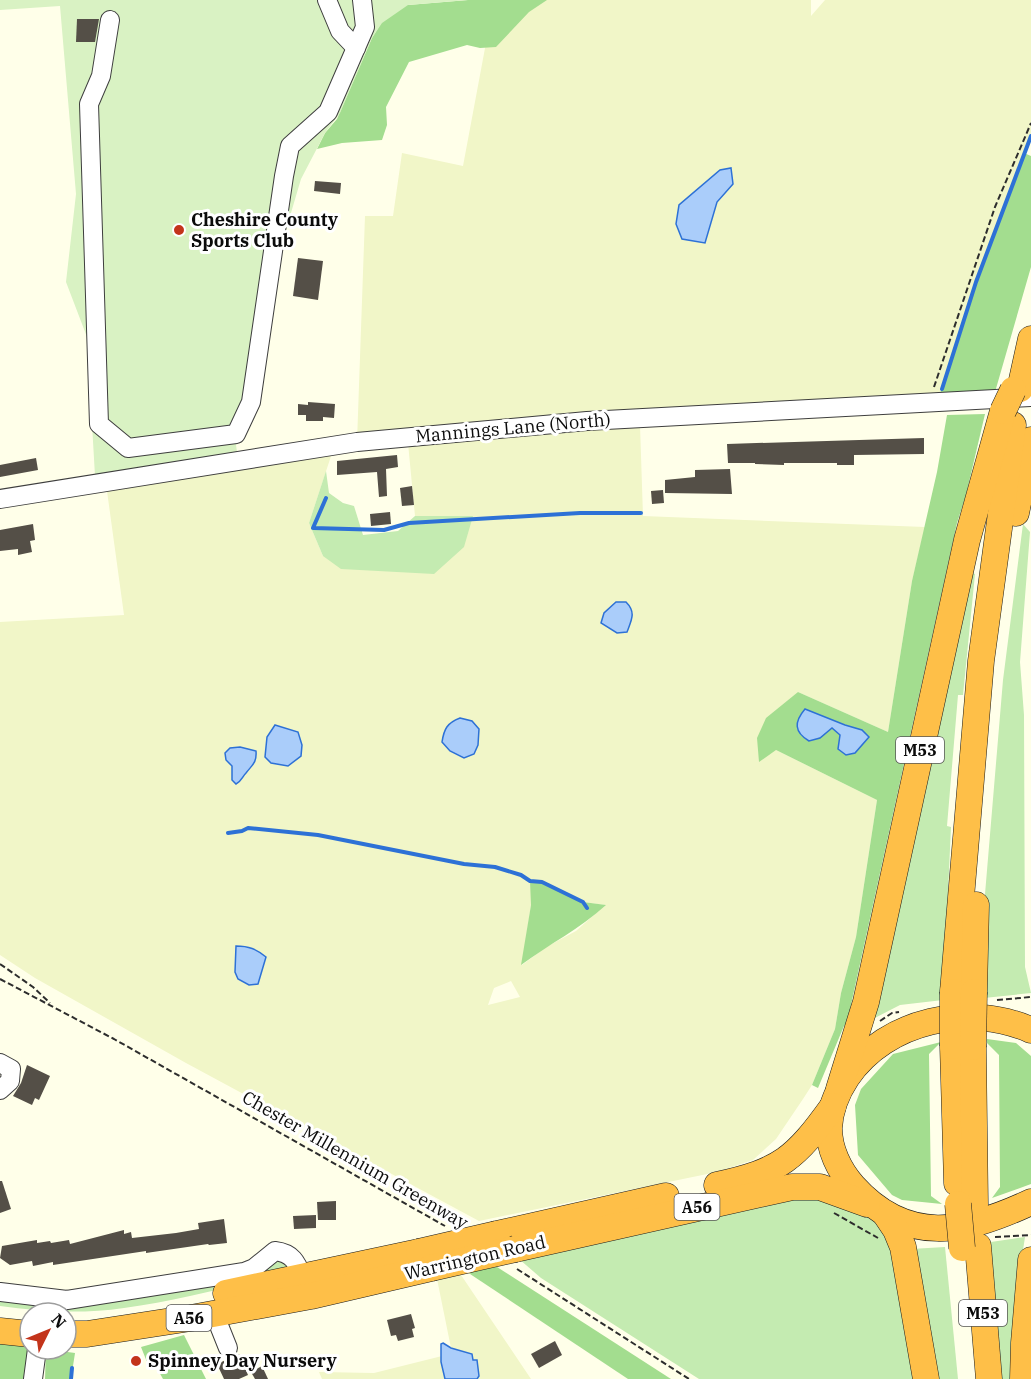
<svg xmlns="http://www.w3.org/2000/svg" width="1031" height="1379" viewBox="0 0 1031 1379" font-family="'IBM Plex Serif',serif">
<rect width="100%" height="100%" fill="#ffffe9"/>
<g fill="#f1f6c8" fill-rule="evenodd">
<path d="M494,0H811V16L825,0H1031V136L976,282L942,389L935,403L357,442L365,216H393L402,153L463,166Z"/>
<path d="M640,425L643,516L925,527L912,581L888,732L798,692L776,750L877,800L856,937L841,993L835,1029L812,1085L803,1099L776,1139L753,1160L717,1172L479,1221L186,1063L35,978L0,955V622L124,615L107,491L333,450L309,523L323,556L473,516H415L408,443ZM531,881L542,882L583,902L605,905L576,931L546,947L522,965L531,905ZM511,981L520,997L488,1005L494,988Z"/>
<path d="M459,1272L531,1379H477L479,1376L476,1360H473L472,1354L451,1348L436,1274Z"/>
<path d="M442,1356L445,1379H322L319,1372L374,1373Z"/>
</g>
<g fill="#c4ebb1">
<path d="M326,471L329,493L343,503L354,506L363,535L398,531L415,516H473L464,547L434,574L341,569L323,556L309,523Z"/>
<path d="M1023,524L1030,532L1020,662L1024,715L1025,967L1031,993L984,998V906L1003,680Z"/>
<path d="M969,572L975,574L963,695H958L947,826L951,827L943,1000L900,1005L867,1022Z"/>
<path d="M795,1197L834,1200L860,1209L888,1232L916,1379H699L541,1278L519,1259Z"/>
<path d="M1025,1237L1022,1257L1015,1379H1000L991,1242Z"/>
<path d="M945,1247L958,1379H933L911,1249Z"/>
<path d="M271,1259L287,1262L288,1268L277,1276C226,1287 175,1301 124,1308C83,1314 41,1312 0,1306V1297L18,1302Z"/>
</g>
<g fill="#a3dd8f">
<path d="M395,0L408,5L468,0H547L529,12L496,47L480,48L467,45L409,62L386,107L387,125L382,140L342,143L317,149L325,133L337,119L372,38Z"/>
<path d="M1024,153L1031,156V267L993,399L935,403L942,389L976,282Z"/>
<path d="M985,414L966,495L957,523L847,1023L844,1026L818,1088L812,1085L835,1029L841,993L856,937L877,800L776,750L759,762L757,738L766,718L798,692L888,732L912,581L937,472L947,415Z"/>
<path d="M530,881L542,882L583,902L606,905C580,929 549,944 521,965L531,905Z"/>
<path d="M987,1039L1016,1043L1031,1056V1184L992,1198L1000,1187L999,1055L987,1043Z"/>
<path d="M941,1042L929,1054L931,1196L942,1204L902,1200L892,1195L858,1155L855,1105L861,1089L893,1054Z"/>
<path d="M497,1267L671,1379H628L464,1270Z"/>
<path d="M184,1335L206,1379H163L158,1370L147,1362L141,1347Z"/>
<path d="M0,1343L30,1347L29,1379H0Z"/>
<path d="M46,1349L75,1353L71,1379H45Z"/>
</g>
<path fill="#d9f2c3" d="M0,0H468L408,5L382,23L372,38L340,113L325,133L301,179L275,267L243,430L236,445L237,452L95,476L87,337L66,282L76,194L60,6L0,10Z"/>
<g fill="#aacdfa" stroke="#2d71d6" stroke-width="1.5">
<path d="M731,168L733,184L717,202L705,243L682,239L676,224L679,205L720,170Z"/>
<path d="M616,602H626C636,612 632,619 627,632L617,633L601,623L604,613Z"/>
<path d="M805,709L845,725L862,730L869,737L855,753L846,755L838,749L840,735L832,728L820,738L809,741C794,732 794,722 805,709Z"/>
<path d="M460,718L472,721L479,729L478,745L474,754L464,758L450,751L442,742C444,729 447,723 460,718Z"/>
<path d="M275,725L298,732L302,745L301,756L288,766L271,763L265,757L267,737Z"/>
<path d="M240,747L256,751C257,763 252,765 246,773C242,777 242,781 236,784L232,780V766L226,760L225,753L230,748Z"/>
<path d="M236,946C249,946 256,949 266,957L258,984L249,985L238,979L235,972Z"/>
<path d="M443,1343L451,1348L472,1354L473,1360H477L479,1376L477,1379H445L441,1362V1344Z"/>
</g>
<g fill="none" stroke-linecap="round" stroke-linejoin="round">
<g stroke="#2d71d6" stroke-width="4">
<path d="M942,389L976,282L1031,136"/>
<path d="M326,498L313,528L384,530L409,523L580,513H641"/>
<path d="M228,833L242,831L248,828L318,835L464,864L495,867L521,875L530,881L542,882L583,902L587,908"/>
<path d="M71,1379L72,1368"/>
</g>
</g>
<g fill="#544f47">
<path d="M77,19H99L95,42H76Z"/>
<path d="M315,181L341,183L340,194L314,191Z"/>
<path d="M298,258L323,261L318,300L293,296Z"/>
<path d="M308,402L335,404L334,418L323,417V421H306V415H298V404L308,405Z"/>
<path d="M924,438V454L854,455V465H837V463H784V465L755,464V463H728L727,444Z"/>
<path d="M397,455L398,467L386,469L387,496L379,497L377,472L337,475V461Z"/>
<path d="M36,458L38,470L0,477V465Z"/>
<path d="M730,469L732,494L665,493V480L695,477V470Z"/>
<path d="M412,486L414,505L402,506L400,488Z"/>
<path d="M663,490L664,503L652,504L651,491Z"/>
<path d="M390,512L391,524L371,526L370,514Z"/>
<path d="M33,524L35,540L30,541L32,552L18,555V549L0,551V530Z"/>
<path d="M27,1065L50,1076L39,1100L35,1098L32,1105L13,1096L21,1083Z"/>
<path d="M0,1181H2L11,1209L0,1213Z"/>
<path d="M336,1201V1220H318L317,1202Z"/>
<path d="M316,1215V1228L294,1229L293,1216Z"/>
<path d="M224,1219L227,1243L209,1245L208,1244L146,1253V1251L53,1265V1262L33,1266L32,1261L10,1265L0,1258L2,1246L37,1240V1243L50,1241L51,1243L69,1240L70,1244L124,1230V1234L131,1232L132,1238L176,1233L199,1229L198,1223Z"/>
<path d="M411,1314L415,1328L412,1329L414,1337L398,1341L396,1335L391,1336L387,1320Z"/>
<path d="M555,1341L562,1355L539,1368L531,1354Z"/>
<path d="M239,1354L248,1375L239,1379H224L217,1364Z"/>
<path d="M262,1366L268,1379H255L251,1372Z"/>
</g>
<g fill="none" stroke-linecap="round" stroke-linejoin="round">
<defs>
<g id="minor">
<path d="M327,0L340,31L356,48"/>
<path d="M110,20L101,76L89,104L99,424L128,448L236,434L251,402L284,176L290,146L328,112L365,27L362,0"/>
<path d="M0,499L357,442L587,421L1031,397"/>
<path d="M0,1063L11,1069L10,1081L0,1090"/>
<path d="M0,1292L67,1300L244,1272L254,1268L275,1251C292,1253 297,1262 302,1277"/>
<path d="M214,1313L228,1348"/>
<path d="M33,1379L37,1349"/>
</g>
<g id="highway">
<path d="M1020,389L1031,339"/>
<path d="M1016,513L1031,440"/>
<path d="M953,992L981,661L1013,425"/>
<path d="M974,992L976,905"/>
<path d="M1031,1030C969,1003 887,1019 847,1077C837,1092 830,1109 829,1128C829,1149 839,1170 853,1186C907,1246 965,1233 1031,1202"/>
<path d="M953,1046L957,1183"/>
<path d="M973,1047L975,1205"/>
<path d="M839,1089L866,1002L967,540L1003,411"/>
<path d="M717,1185C781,1171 795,1159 833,1106"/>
<path d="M886,1215L896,1230L903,1247L926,1379"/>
<path d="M497,1234L666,1196"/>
<path d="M978,1246L989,1379"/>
<path d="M515,1249L792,1187H820L867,1204"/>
<path d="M226,1293L419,1252"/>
<path d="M0,1331L30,1334"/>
<path d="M66,1334H87L191,1318L311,1296L431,1268"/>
<path d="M1023,1379L1024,1343L1031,1260"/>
</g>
</defs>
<use href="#minor" stroke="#3e3e3e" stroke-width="20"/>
<use href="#highway" stroke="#1c1c1c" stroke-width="27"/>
<g stroke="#2d2d2d" stroke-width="2" stroke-dasharray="6 3" stroke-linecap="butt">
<path d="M934,387L995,207L1031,123"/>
<path d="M0,964L33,987L50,1003"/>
<path d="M0,979L114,1039L445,1226"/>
<path d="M997,1000L1031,997"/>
<path d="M880,1021L892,1013L899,1012"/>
<path d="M834,1213L878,1238"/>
<path d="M995,1237L1031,1235"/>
<path d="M517,1269L689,1379"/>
</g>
<use href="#minor" stroke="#fff" stroke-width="18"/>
<use href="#highway" stroke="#febf48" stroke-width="26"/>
<defs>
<g id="highway-bridge">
<path d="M1003,411L1013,390"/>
<path d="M953,992V1046"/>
<path d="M973,1047L974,992"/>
<path d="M958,1204L962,1248"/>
<path d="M419,1252L497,1234"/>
<path d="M431,1268L515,1249"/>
</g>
</defs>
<use href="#highway-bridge" stroke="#1c1c1c" stroke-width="27" stroke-linecap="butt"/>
<use href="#highway-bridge" stroke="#febf48" stroke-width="26"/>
</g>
<g fill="#c3341b" stroke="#fff" stroke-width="2">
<circle cx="179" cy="230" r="6"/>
<circle cx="136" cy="1361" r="6"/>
</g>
<g text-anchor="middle" stroke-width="6" stroke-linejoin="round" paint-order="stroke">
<g fill="#fff" stroke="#545454" stroke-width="1.5">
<rect x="896" y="737" width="48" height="26" rx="4.5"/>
<rect x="674.5" y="1194" width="45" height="26" rx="4.5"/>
<rect x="959" y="1300" width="48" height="26" rx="4.5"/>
<rect x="166.5" y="1305" width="45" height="26" rx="4.5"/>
</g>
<g font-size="16" font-weight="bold" fill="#0b0b0b">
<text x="920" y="756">M53</text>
<text x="697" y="1213">A56</text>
<text x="983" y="1319">M53</text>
<text x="189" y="1324">A56</text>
</g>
<g font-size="18" font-weight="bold" fill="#0b0b0b" stroke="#fff" text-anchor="start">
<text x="191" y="226">Cheshire County<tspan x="191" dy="21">Sports Club</tspan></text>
<text x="148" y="1367">Spinney Day Nursery</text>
</g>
<g font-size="18" fill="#0b0b0b" stroke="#fff">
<text transform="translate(513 428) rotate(-5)" y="6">Mannings Lane (North)</text>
<text transform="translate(355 1160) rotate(30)" y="6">Chester Millennium Greenway</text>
<text transform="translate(475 1258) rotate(-13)" y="6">Warrington Road</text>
</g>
</g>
<g transform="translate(48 1331) rotate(47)"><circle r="28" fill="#ffffff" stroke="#9d9d9d" stroke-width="1.5"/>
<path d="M0-4.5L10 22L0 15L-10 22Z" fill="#c3341b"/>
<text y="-9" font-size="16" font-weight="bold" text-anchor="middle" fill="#0b0b0b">N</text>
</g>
</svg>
